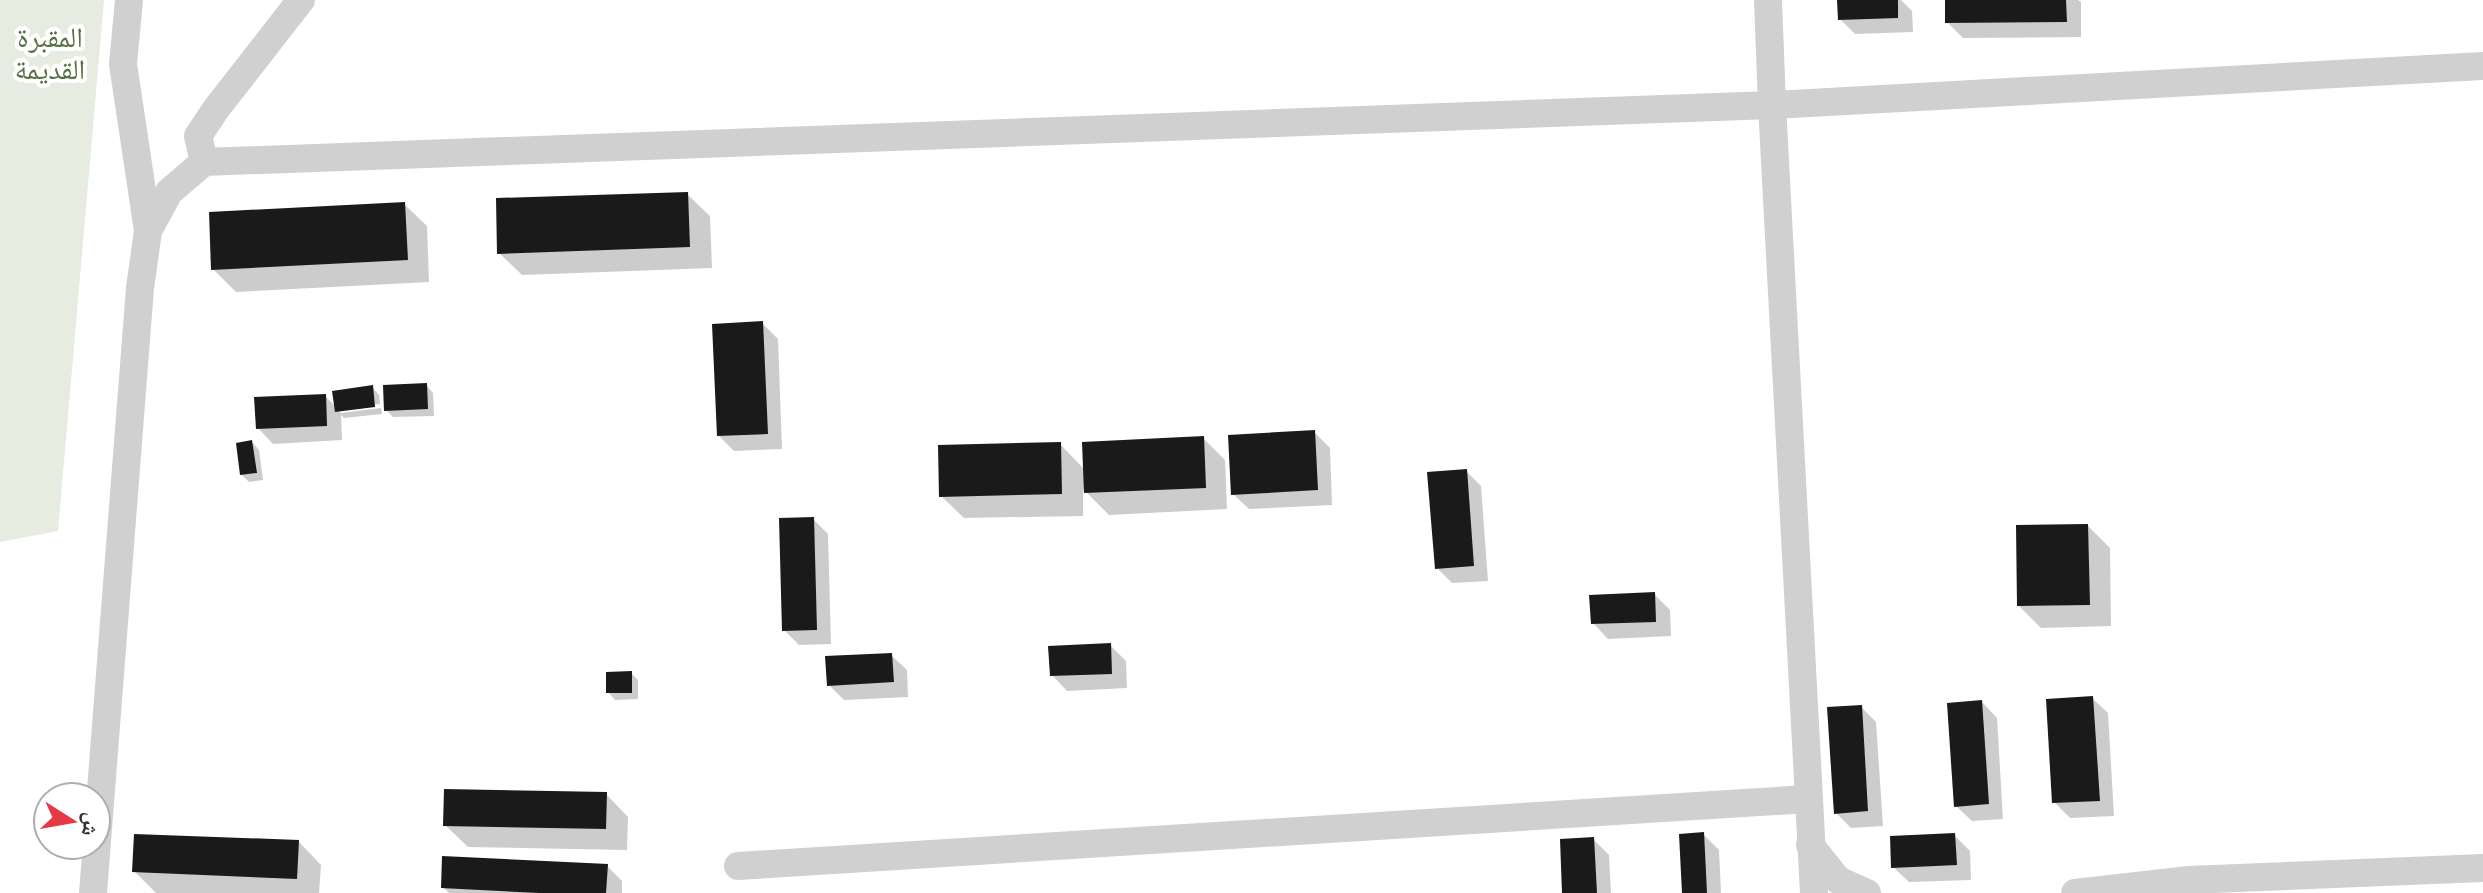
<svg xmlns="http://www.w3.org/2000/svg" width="2483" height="893" viewBox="0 0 2483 893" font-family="Arial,'Noto Naskh Arabic',sans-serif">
<rect width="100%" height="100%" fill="#fff"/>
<path fill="#e6ecdf" d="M0,0H104L58,531L0,542Z"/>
<g fill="#0003">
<path d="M1839,0H1901L1912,11L1913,32L1855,34L1840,19Z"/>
<path d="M1947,0H2078L2081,2V37L1963,38L1947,22Z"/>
<path d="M687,194L710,216L712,268L522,275L499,253Z"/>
<path d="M404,204L427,226L429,282L236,292L213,269Z"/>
<path d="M762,323L778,339L782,449L734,451L719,436Z"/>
<path d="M426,385L433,393L434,416L393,417L386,410Z"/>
<path d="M372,387L379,395L380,404L340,409V413L381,408L382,414L344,418L341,415L342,440L273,444L258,428L325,396L336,407Z"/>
<path d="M1314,432L1330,448L1332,505L1249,509L1233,494Z"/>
<path d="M1203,438L1225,460L1227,509L1109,515L1083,489V516L964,518L941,496L1060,444L1085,470Z"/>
<path d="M252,442L259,450L263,480L249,482L242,475Z"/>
<path d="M1466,471L1481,486L1488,581L1452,583L1437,568Z"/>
<path d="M813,519L828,534L831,644L799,645L784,630Z"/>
<path d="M2088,526L2110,548L2111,626L2041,628L2019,606Z"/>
<path d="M1654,594L1670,610L1671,636L1608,639L1593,623Z"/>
<path d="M1110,645L1126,661L1127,688L1067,691L1052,675Z"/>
<path d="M891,655L907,670L908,697L844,700L829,685Z"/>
<path d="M631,673L638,680V699L615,700L608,692Z"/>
<path d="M2092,698L2108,713L2114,816L2070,818L2054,802Z"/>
<path d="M1982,702L1997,718L2003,819L1972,821L1956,806Z"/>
<path d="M1861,707L1876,722L1883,826L1851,828L1836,813Z"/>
<path d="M606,794L628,817L627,850L468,847L445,825Z"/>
<path d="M1703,834L1719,850L1721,893H1684Z"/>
<path d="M1954,835L1970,851L1971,880L1909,882L1893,867Z"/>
<path d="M1593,839L1609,855L1611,893H1565Z"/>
<path d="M299,842L321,865L319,893H156L135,872Z"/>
<path d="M607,866L622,881V893H449L443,887Z"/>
</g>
<g fill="#1a1a1a">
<path d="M1837,0H1898V18L1838,20Z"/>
<path d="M1945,0H2066L2067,22L1945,23Z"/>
<path d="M688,192L690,247L497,254L496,198Z"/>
<path d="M405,202L408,260L211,270L209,212Z"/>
<path d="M763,321L768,434L717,436L712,324Z"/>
<path d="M427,383L428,409L384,411L383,385Z"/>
<path d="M373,385L375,407L335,412L332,391Z"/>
<path d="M326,394L327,426L256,429L254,397Z"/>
<path d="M1315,430L1318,490L1231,495L1228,435Z"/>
<path d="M1204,436L1206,488L1084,493L1082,442Z"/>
<path d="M252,440L257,473L240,475L236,443Z"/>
<path d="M1061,442L1062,494L939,497L938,445Z"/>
<path d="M1467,469L1474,566L1435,569L1427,472Z"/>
<path d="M814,517L817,630L782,631L779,518Z"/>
<path d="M2088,524L2090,605L2017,606L2016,525Z"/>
<path d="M1655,592L1656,622L1591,624L1589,595Z"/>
<path d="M1111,643L1112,674L1050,676L1048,646Z"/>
<path d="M892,653L894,682L827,686L825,656Z"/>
<path d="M632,671V693H606V672Z"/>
<path d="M2093,696L2100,801L2052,803L2046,699Z"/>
<path d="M1982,700L1989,804L1954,807L1947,703Z"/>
<path d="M1862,705L1868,811L1834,814L1827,707Z"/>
<path d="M444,789L607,792L606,829L443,826Z"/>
<path d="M1704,832L1707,893H1682L1679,834Z"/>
<path d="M1955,833L1957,865L1891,868L1890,836Z"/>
<path d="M134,834L299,840L297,879L132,872Z"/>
<path d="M1594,837L1597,893H1562L1560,839Z"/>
<path d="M442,856L608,864L606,893H539L441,888Z"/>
</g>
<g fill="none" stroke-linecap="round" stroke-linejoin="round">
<g stroke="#d0d0d0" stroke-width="28">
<path d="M129,0L123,64L148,231"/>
<path d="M1768,0L1772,105L1814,893"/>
<path d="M204,162L198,136L216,109L301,0"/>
<path d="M1810,845L1838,880L1867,893"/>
<path d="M738,866L1808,799"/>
<path d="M93,893L140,288L148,231L169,192L204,162L1772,105L2483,66"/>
<path d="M2075,893L2189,880L2483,868"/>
</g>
</g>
<g text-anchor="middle" stroke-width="8" stroke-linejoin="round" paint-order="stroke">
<g font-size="28" fill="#56703f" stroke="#fff">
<text x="50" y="47">المقبرة<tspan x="50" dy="32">القديمة</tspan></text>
</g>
</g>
<g transform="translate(72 821) rotate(101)"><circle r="38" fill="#ffffff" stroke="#adadad" stroke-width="2"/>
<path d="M0-6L14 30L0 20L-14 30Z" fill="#e63946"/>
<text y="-12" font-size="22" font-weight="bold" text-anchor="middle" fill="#333333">ش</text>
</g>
</svg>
